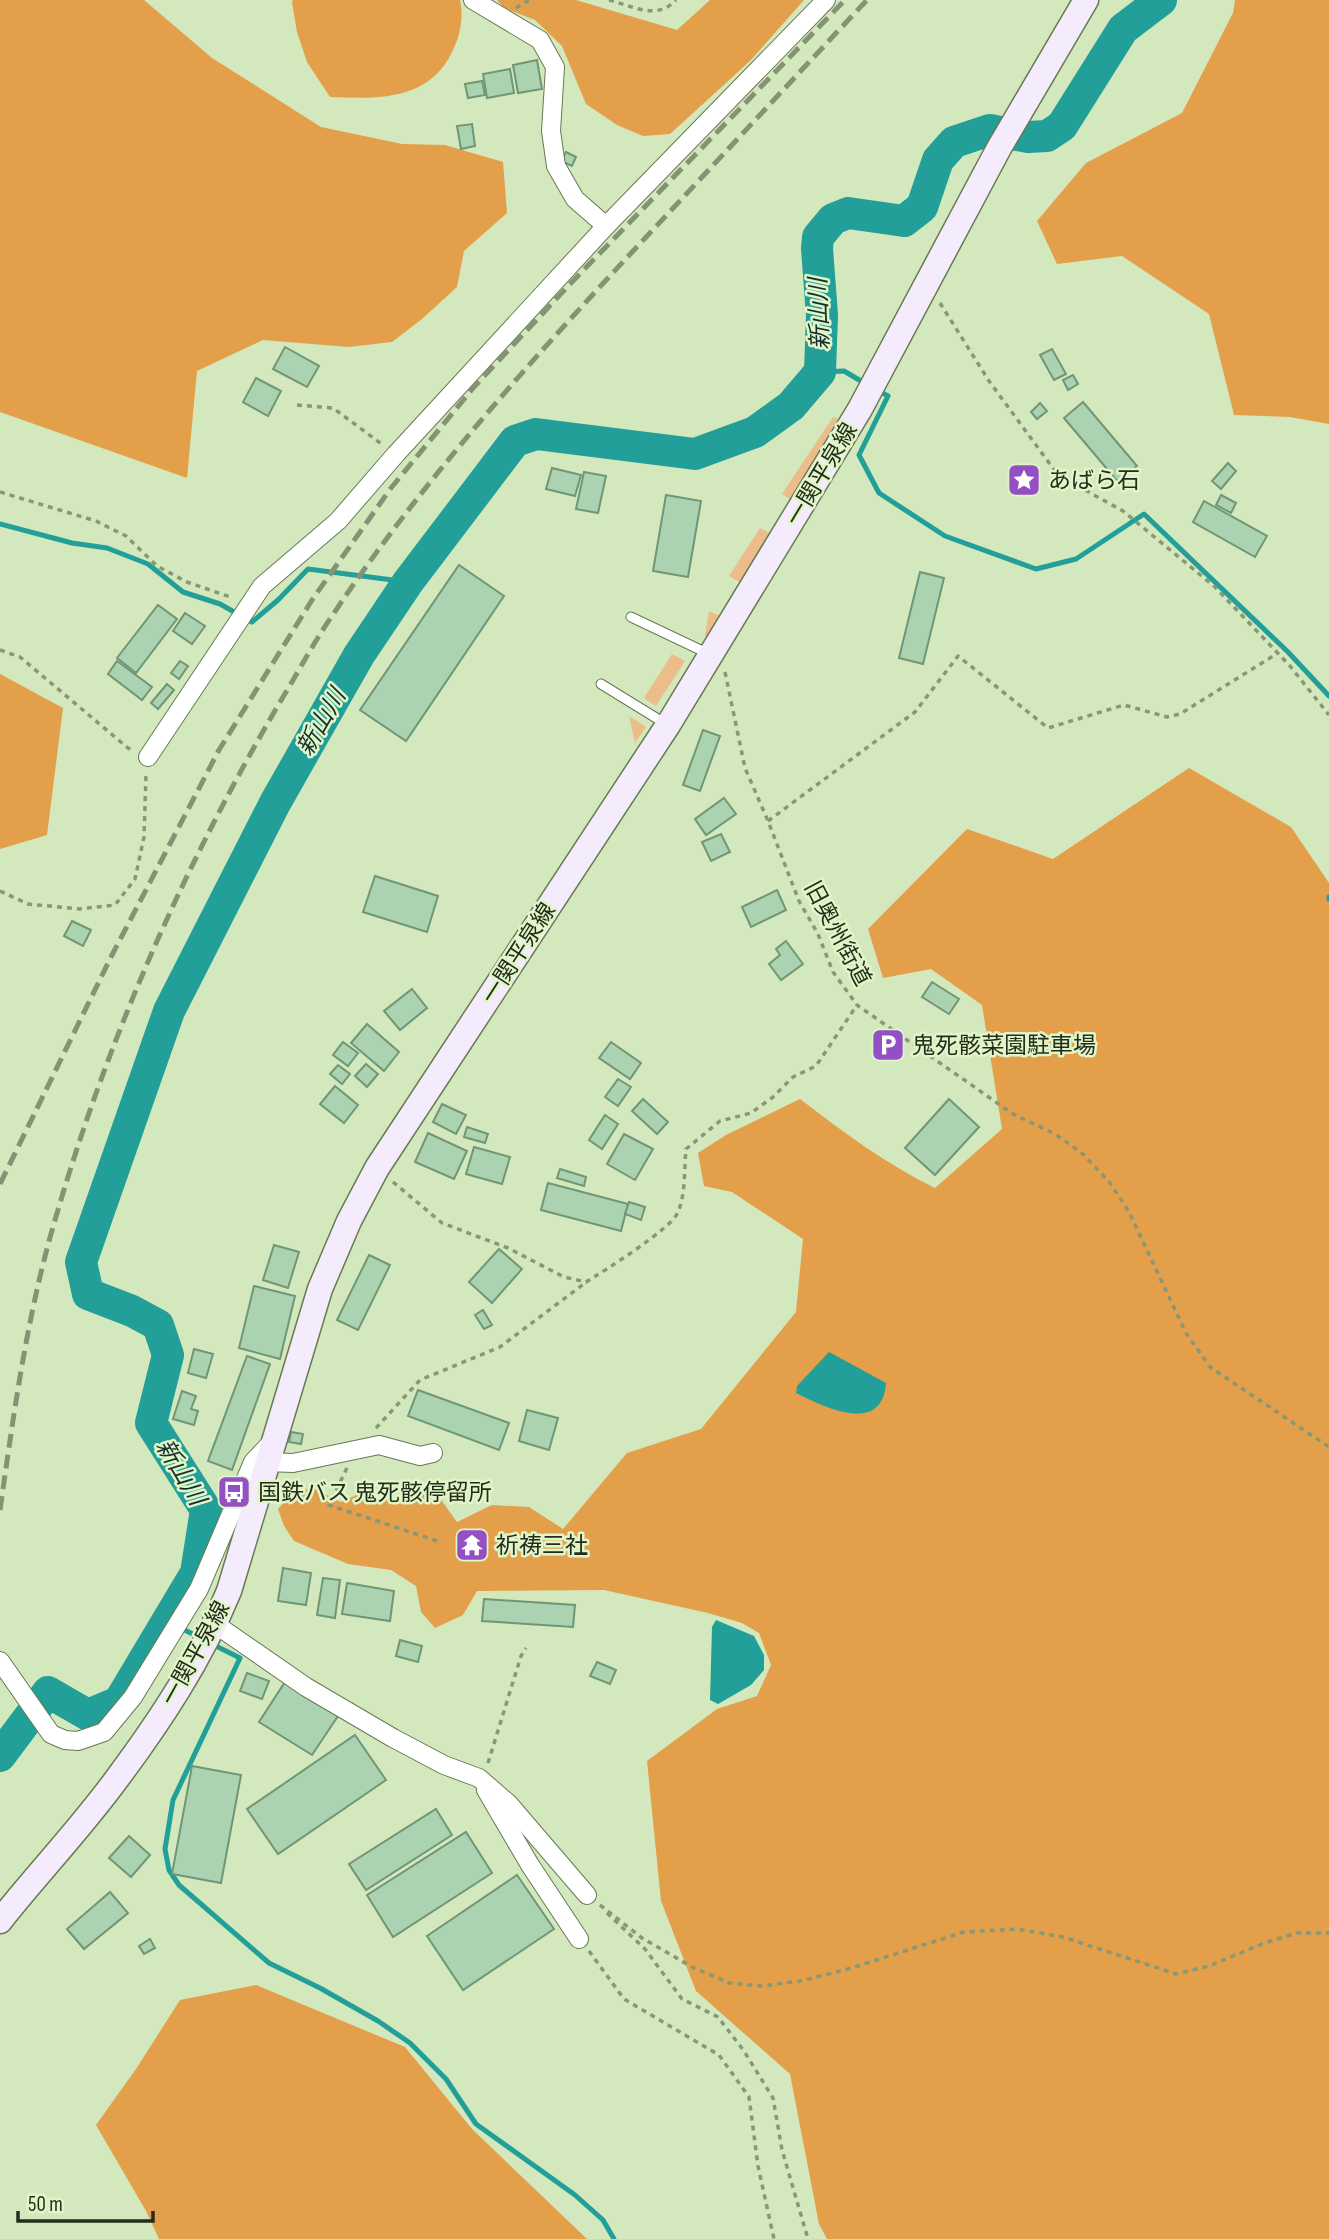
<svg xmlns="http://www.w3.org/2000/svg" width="1329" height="2239" viewBox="0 0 1329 2239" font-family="'Sofia Sans Condensed','Noto Sans JP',sans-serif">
<rect width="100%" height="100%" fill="#d3e8bc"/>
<g fill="#ecbd8a">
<path d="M833,417L838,419L790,499L782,494Z"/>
<path d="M760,528L771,534L741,583L729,576Z"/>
<path d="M709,611L723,617L709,642L705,635Z"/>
<path d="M672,654L685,661L656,706L644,698Z"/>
<path d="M629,716L646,727L635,743Z"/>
</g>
<g fill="#e49f4a">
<path d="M0,0H144L212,58L321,127L402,144L445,145L503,162L507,213L464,251L457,287L422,319L392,342L349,347L263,340L197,371L187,478L0,412Z"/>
<path d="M293,0H460C464,17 460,37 452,52C429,101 377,99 330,97L307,62L297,32L292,2Z"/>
<path d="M497,0H576L677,30L710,0H804L750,61L670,134L643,136L617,125L586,104L562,46L535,20L504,8Z"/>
<path d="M1235,0H1329V424L1290,417L1234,415L1209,314L1122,256L1057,264L1037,221L1086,163L1182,113L1233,13Z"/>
<path d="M0,674L63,708L47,835L0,849Z"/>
<path d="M1189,768L1291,827L1329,883V2239H827L819,2224L790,2074L696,1991L661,1901L647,1761L717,1709L757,1696L771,1665L759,1633L742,1623L708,1613L604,1590L477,1591L463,1615L435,1628L421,1612L416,1586L391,1570L348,1564L294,1541L284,1526L278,1509L295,1490L315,1489L341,1502L359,1494L391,1500L418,1484L436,1493L457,1522L492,1505L529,1507L563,1529L627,1453L701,1429L796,1312L803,1239L732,1192L704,1186L698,1153L726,1135L800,1099C843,1132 886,1164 935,1188L1002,1129L982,1005L931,969L883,978L868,929L967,829L1053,859Z"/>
<path d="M256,1985L405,2047L472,2129L587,2239H159L146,2211L96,2125L136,2069L180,2000Z"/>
</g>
<g fill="#219f98">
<path d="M829,1352L886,1383C882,1436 824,1407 796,1393L797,1386Z"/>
<path d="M716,1620L754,1636L764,1655V1670L751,1685L718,1704L710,1700L712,1627Z"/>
</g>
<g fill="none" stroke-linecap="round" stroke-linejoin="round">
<g stroke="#219f98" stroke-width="5">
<path d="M820,372L844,371L866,384"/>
<path d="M877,390L888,396L859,455L879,493L945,536L1036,569L1076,559L1144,514L1288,652L1329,696"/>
<path d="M0,524L72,543L107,548L148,564L183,592L220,604L252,622L278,600L308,569L408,582"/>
<path d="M1329,897V899"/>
<path d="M168,1622L199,1637"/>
<path d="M210,1643L240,1658L173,1800L165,1849L169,1870L179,1885L269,1963L320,1988L378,2021L410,2043L446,2079L476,2124L575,2195L603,2220L614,2239"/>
</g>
<path stroke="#219f98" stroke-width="32" d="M0,1756L48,1692L88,1715L119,1702L196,1573L206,1510L151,1423L168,1355L158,1325L132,1311L88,1294L81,1262L169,1011L275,803L359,655L408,582L515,441L536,434L695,454L755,432L791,406L820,372L822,315L817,249L818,237L833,219L848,213L904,221L922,207L938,160L954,142L990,130L1028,137L1047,136L1062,126L1123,29L1161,0"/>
</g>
<g fill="#abd3b1" stroke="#709675" stroke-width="2">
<path d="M537,60L542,89L518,93L513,65Z"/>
<path d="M510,69L514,93L487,98L483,74Z"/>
<path d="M482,81L485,95L468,98L465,84Z"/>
<path d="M472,124L475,146L461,149L457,126Z"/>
<path d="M566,152L576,157L572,166L561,161Z"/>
<path d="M285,347L319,366L307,387L273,369Z"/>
<path d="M1052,349L1066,374L1054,380L1040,355Z"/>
<path d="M1073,375L1078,384L1068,390L1063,380Z"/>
<path d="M256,378L281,391L268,416L243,402Z"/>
<path d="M1083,402L1137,466L1118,482L1064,418Z"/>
<path d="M1040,403L1047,411L1037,419L1031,412Z"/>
<path d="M1228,463L1236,471L1221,489L1212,481Z"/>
<path d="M552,468L581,475L575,496L546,489Z"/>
<path d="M584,472L606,476L598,513L576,509Z"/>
<path d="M666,495L701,501L688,577L653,571Z"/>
<path d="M1221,495L1236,503L1231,513L1216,505Z"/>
<path d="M1204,501L1267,536L1255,557L1193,522Z"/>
<path d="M459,565L504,596L406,741L360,710Z"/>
<path d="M920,572L944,578L923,664L899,658Z"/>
<path d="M158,605L177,619L136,673L117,658Z"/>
<path d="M185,613L205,626L192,644L173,631Z"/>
<path d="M117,661L152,687L142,700L108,674Z"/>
<path d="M180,661L188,666L179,679L171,673Z"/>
<path d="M167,684L174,690L158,709L151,703Z"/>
<path d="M703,730L720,736L700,791L683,785Z"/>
<path d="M724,798L736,814L706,835L695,819Z"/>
<path d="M721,834L730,852L711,861L702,842Z"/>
<path d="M375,876L438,896L427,932L363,912Z"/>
<path d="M777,890L786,910L751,927L742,907Z"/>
<path d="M72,921L91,930L83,946L64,936Z"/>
<path d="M786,941L803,964L781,980L769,964L780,955L776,949Z"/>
<path d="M932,982L959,999L949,1014L922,997Z"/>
<path d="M412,989L427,1008L400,1030L384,1011Z"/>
<path d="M367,1024L399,1052L384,1071L351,1043Z"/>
<path d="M343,1042L358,1053L348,1066L333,1055Z"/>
<path d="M611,1042L641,1063L630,1079L599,1058Z"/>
<path d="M366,1064L378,1074L367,1087L355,1076Z"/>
<path d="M338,1065L350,1074L342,1084L330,1074Z"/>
<path d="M618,1079L631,1087L618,1106L605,1097Z"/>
<path d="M335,1086L358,1105L344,1123L320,1104Z"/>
<path d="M643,1099L668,1122L657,1134L632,1111Z"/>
<path d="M949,1099L979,1127L935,1175L905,1148Z"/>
<path d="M442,1104L466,1115L456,1134L433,1122Z"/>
<path d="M605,1115L618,1124L602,1149L589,1140Z"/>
<path d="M467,1127L488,1134L485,1143L464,1137Z"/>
<path d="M428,1133L467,1151L454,1179L415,1162Z"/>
<path d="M624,1134L653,1149L635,1180L607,1164Z"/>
<path d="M474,1147L510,1157L502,1184L466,1174Z"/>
<path d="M560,1169L586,1177L584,1186L557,1178Z"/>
<path d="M548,1183L628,1204L621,1231L541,1210Z"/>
<path d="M629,1202L645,1207L641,1220L625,1214Z"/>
<path d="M274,1245L299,1252L288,1288L263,1280Z"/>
<path d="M499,1249L522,1269L492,1303L469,1282Z"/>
<path d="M369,1255L390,1265L358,1330L337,1320Z"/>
<path d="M254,1286L295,1296L280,1359L239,1348Z"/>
<path d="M483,1310L492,1325L484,1329L475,1315Z"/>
<path d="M194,1349L213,1354L206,1378L188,1373Z"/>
<path d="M247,1356L270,1364L232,1470L208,1461Z"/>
<path d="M418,1390L509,1423L499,1450L408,1416Z"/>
<path d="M182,1391L196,1396L191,1409L198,1411L194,1425L173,1419Z"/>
<path d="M527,1410L558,1418L549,1450L519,1441Z"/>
<path d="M291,1432L303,1434L301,1444L289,1442Z"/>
<path d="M283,1568L311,1573L306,1605L278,1601Z"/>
<path d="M323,1578L340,1580L335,1618L317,1615Z"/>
<path d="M347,1583L394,1591L390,1621L342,1614Z"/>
<path d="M484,1599L575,1605L573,1627L482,1621Z"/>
<path d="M400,1640L422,1646L418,1662L396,1656Z"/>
<path d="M597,1662L616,1670L610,1684L590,1676Z"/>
<path d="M247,1673L269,1681L262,1699L240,1691Z"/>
<path d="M285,1682L338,1716L312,1755L259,1722Z"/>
<path d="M355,1735L386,1780L278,1854L247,1809Z"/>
<path d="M192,1766L241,1775L221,1883L172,1874Z"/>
<path d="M436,1809L452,1835L366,1890L349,1864Z"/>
<path d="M466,1832L492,1873L393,1937L367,1895Z"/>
<path d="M129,1836L150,1855L131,1877L109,1858Z"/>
<path d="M517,1875L554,1929L463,1990L427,1936Z"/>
<path d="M110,1892L128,1913L84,1949L67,1929Z"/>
<path d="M150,1939L155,1948L144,1954L139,1946Z"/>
</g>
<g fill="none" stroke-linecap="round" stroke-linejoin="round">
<defs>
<g id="lane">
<path d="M631,617L709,654"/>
<path d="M601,684L666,724"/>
</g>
<g id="street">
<path d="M473,0L540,40L555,67L551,131L556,166L575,199L606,226"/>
<path d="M148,757L262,586L338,521L396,454L606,226L826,0"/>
<path d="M267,1462L293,1463L379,1445L420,1456L433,1453"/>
<path d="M215,1624L306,1687L393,1738L444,1765L479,1778L509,1804L587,1895"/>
<path d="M0,1661L51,1734L65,1740L78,1741L104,1732L133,1697L199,1589L253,1462L270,1444"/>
<path d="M486,1790L530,1865L579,1939"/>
</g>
<path id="secondary" d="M0,1921C38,1873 80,1829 116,1780C160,1721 201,1659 229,1591L320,1289L349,1221L377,1168L668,725L860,409L999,148L1086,0"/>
</defs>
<use href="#lane" stroke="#677a52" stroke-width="11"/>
<use href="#street" stroke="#677a52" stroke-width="20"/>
<use href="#secondary" stroke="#677a52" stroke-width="27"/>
<g stroke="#889777" stroke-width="3.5" stroke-dasharray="5 5" stroke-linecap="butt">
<path d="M609,0C633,6 656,21 676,0"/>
<path d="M516,8L529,0"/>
<path d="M940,303L989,381L1058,475L1123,511L1215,587L1290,666L1329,715"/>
<path d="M297,405L333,408L383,445"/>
<path d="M0,492L96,521L126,536L157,566L187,582L233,598"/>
<path d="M0,650L20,657L128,748L134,751"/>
<path d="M725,672L745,768L768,821L799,901L818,934L833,972L857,1005L1013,1114L1055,1134L1083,1154L1110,1183L1129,1212L1186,1333L1210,1367L1329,1447"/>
<path d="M768,821L915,712L958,656L1048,728L1124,705L1167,717L1180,714L1278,653"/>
<path d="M0,891L28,904L79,909L115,905L135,879L144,837L146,774"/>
<path d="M393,1182L442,1223L508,1248L564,1277L586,1282C604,1271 669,1230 677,1214C686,1196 684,1169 686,1149L720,1121L751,1113L773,1097L793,1077L816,1066L857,1005"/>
<path d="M376,1428L420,1380L500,1347L585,1283"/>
<path d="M347,1468L329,1505L437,1541"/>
<path d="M488,1763L521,1656L526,1648"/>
<path d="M600,1905L642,1938L692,1967L729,1983L762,1986L800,1981L845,1970L964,1932L1017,1929L1063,1937L1176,1974L1209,1966L1262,1944L1297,1933H1329"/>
<path d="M607,1913L645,1949L682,1999L718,2017L744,2051L773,2098L782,2150L808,2239"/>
<path d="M589,1951L624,1999L719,2055L749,2097L758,2166L774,2239"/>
</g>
<use href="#lane" stroke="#fff" stroke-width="9"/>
<use href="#street" stroke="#fff" stroke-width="18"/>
<use href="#secondary" stroke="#f4ebfd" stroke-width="24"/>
<g stroke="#849373" stroke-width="5" stroke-dasharray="14 7" stroke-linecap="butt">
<path d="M0,1184L112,955L219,750L312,600L391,488L474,387L571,283L845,0"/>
<path d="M0,1510C14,1412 27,1315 55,1220C108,1037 186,861 283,697C300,669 315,640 334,613C425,477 536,355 648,235C721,157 794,78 867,0"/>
</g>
</g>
<defs>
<symbol id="sight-square" viewBox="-11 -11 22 22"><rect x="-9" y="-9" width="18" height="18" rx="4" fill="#944fc4" stroke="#e0f6c9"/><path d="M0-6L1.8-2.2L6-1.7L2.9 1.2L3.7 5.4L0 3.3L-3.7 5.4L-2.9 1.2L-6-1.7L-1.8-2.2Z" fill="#fff"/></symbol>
<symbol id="parking-square" viewBox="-11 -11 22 22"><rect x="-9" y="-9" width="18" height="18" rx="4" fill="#944fc4" stroke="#e0f6c9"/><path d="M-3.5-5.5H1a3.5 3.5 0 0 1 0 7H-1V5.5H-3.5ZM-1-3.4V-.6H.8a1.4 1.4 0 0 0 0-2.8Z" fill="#fff"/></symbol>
<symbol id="bus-square" viewBox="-11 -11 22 22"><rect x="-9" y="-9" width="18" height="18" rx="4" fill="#944fc4" stroke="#e0f6c9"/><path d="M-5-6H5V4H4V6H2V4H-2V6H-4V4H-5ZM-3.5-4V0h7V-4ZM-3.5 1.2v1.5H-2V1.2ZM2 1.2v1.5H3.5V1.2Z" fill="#fff"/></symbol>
<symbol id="temple-square" viewBox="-11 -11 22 22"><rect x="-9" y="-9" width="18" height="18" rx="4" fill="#944fc4" stroke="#e0f6c9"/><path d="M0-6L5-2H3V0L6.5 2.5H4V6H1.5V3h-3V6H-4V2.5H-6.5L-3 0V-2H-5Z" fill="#fff"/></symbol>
</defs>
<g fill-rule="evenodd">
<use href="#sight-square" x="1005" y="461" width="38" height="38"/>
<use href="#parking-square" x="869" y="1026" width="38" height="38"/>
<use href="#bus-square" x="215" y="1473" width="38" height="38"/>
<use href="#temple-square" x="453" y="1526" width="38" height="38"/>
</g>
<g text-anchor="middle" stroke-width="5" stroke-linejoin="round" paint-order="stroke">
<g font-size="23" fill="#242c1b" stroke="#e0f6c9">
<text transform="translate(821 474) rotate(-59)" y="8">一関平泉線</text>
<text transform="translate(838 933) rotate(62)" y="8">旧奥州街道</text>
<text transform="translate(518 953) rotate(-57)" y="8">一関平泉線</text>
<text transform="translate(195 1653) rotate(-61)" y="8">一関平泉線</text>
</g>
<g font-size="23" fill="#242c1b" stroke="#e0f6c9" text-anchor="start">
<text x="1048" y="488">あばら石</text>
<text x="912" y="1053">鬼死骸菜園駐車場</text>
<text x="258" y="1500">国鉄バス 鬼死骸停留所</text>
<text x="496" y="1553">祈祷三社</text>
</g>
<g font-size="24" font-style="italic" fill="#17302e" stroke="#e0f6c9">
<text transform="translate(819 314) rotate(-92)" y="8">新山川</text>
<text transform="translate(321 722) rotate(-60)" y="8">新山川</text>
<text transform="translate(181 1472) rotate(59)" y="8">新山川</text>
</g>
</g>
<path d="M18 2211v10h135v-10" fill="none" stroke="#242c1b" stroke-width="3.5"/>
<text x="28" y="2211" font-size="21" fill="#242c1b" stroke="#e0f6c9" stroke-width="5" paint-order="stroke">50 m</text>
</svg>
